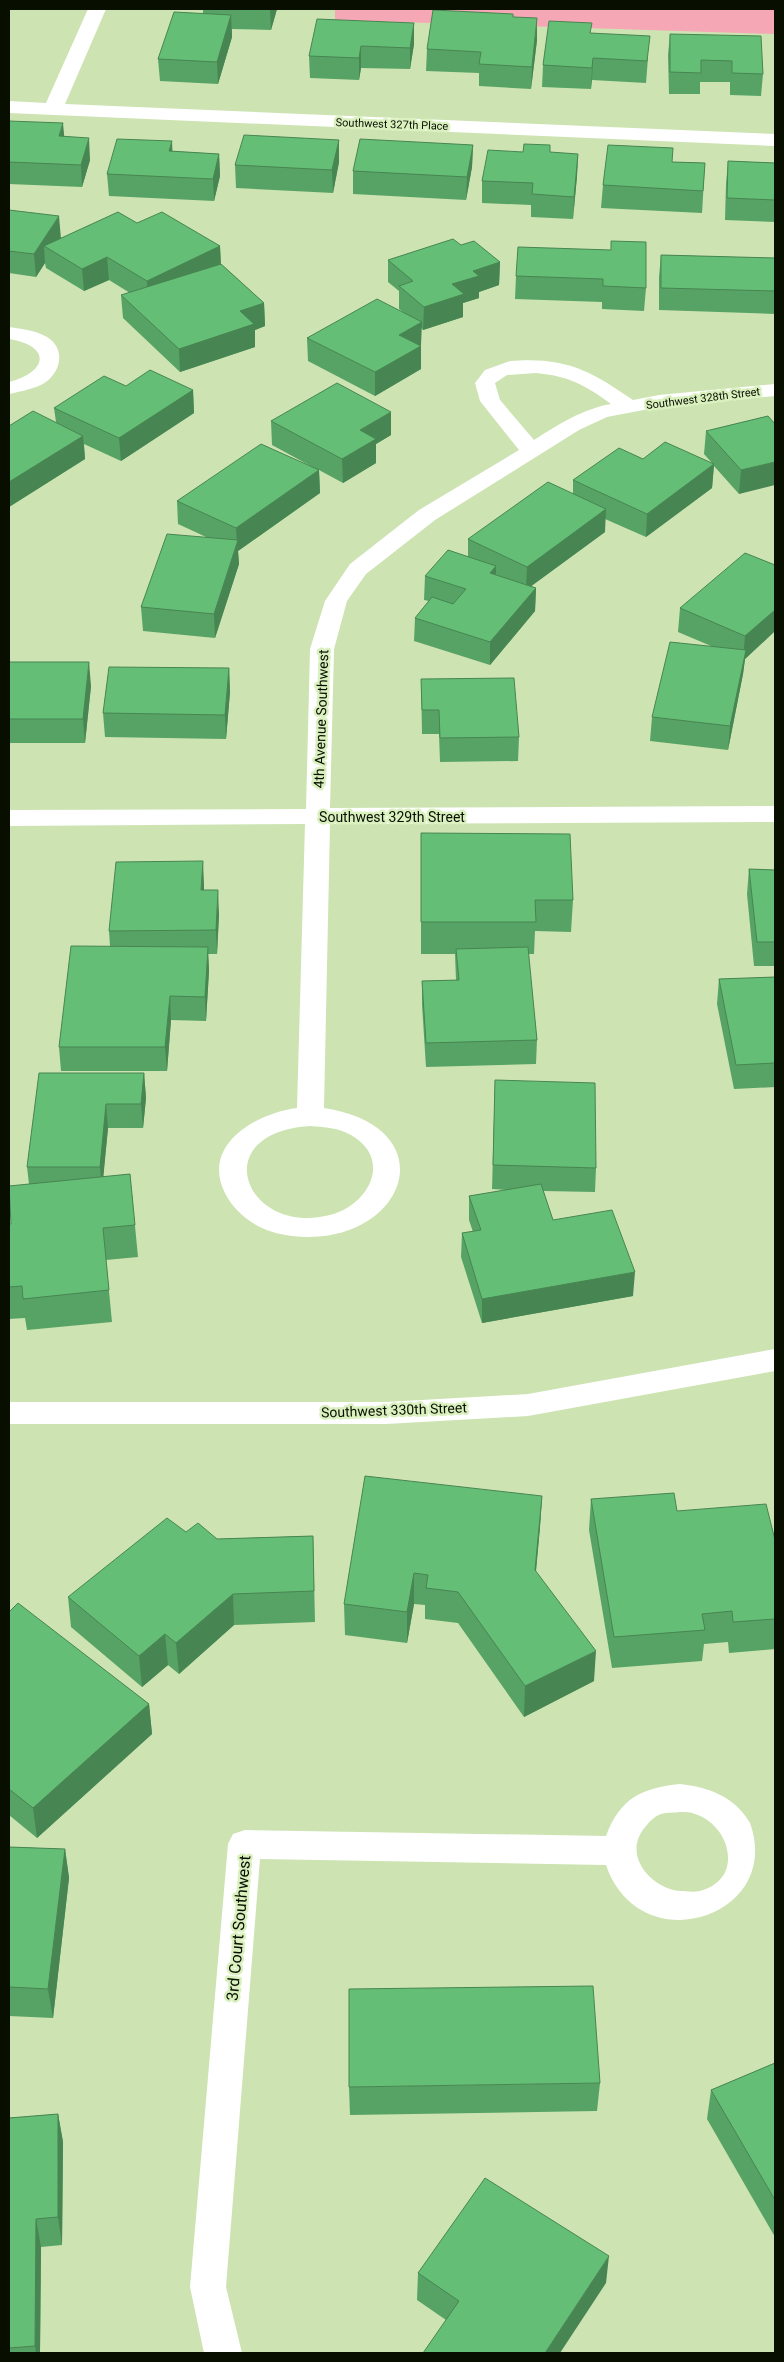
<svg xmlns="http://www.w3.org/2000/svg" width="784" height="2362" viewBox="0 0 784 2362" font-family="Roboto,sans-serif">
<rect width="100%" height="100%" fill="#cde4b2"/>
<path fill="#f5a7b5" d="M335,9H775V34L335,20Z"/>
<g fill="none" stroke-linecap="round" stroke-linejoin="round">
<g fill="#fff" fill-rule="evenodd">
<path d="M88,9H106L65,104L775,134V146L9,113V101L46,103Z"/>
<path d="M9,327C22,329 35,330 47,337C65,348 62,370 46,382C35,389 22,391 9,394V382C48,372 52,346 9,339Z"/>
<path d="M510,361C566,357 589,370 633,400L659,395L775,384V396L659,407L607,417L579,430L435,520L366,574L347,601L334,649L330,808L775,806V822L330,824L324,1108C451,1128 404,1249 292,1236C266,1233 244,1222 229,1200C196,1149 252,1114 297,1108L305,824L9,826V810L306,809L310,649L325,601L350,564L419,510L519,450L480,401L475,383L485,370ZM536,373C569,376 585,385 611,404C582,409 558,425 534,440L500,400L495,383L507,375ZM310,1126C324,1127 339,1128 351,1135C393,1159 369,1205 330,1215C246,1237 204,1133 310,1126Z"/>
<path d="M680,1784C709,1787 735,1797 750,1823C784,1918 639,1963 606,1865L260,1859L226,2287L242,2353H204L190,2287L228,1844L233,1834L245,1830L606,1836C620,1798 642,1788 680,1784ZM680,1812C685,1812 691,1812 695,1814C730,1825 744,1877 703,1890C696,1893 687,1891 680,1891C650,1888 621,1854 646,1826C650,1821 655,1816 661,1814C667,1812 674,1813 680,1812Z"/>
</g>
<path fill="#fff" fill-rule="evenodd" d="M775,1349V1371L528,1416L386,1424H9V1402H386L528,1394Z"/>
</g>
<g fill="#57a365">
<path d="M203,9H277L271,30L232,29V37L218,84L160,81L158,59L203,13Z"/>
<path d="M513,14V17L537,40L531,89L479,86V73L426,71L427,49Z"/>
<path d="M414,23V44L410,69L361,68L359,80L310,78L309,56Z"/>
<path d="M591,33L648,58L646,83L592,80L591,89L542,87L543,65Z"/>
<path d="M670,34L763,74L761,96L730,95V82H700V94H669L668,55Z"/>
<path d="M9,121L64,137L90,160L82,187L9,184Z"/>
<path d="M339,140V162L333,193L236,188L235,165Z"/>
<path d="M473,145L472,167L466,200L353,194V171Z"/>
<path d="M172,151L219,154L220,176L214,201L109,196L107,174Z"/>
<path d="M523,152L578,154L577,176L573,219L531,217V205L482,203V181Z"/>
<path d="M728,161L775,163V222L725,220L726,184Z"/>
<path d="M672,162L705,163L702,213L601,208L603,185Z"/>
<path d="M9,210L61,238L137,223L220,246L221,264L264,303L265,326L255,330V347L180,372L123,318L121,295L130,293L109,280L84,291L46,268L45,263L36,277L9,273Z"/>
<path d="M611,250L646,288L644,311L602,309V302L515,299L516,276Z"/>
<path d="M661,255L775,258V314L659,310V277Z"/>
<path d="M388,260L500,262L499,285L479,292V298L463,303V317L423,330L421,328V345H420L421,369L375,396L308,361L307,338L403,312L399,309V291L388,282Z"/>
<path d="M126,386L193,390L194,413L121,461L84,444L85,459L9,507V426L56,422L54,408Z"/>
<path d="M768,416L739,494L714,466L712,488L646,537L605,519V532L531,586L536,588L535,611L490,665L414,641L415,618L429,601L424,600L425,576L468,557V539L573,494V480L643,459L712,463L704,454L706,431Z"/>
<path d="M271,421L391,435L376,444V463L343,483L319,470L320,493L238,551L239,564L215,638L143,631L141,607L206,537L178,524L177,501L316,469L272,445Z"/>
<path d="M775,565V631L745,659L743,674L728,750L650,741L652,717L711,646L678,632L680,608Z"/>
<path d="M9,662L91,686L85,743H9Z"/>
<path d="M229,668L230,692L226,739L105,737L103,713Z"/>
<path d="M421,679L519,737L518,761L440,762L439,734H422Z"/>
<path d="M421,833L573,900L571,932L535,931L534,954H528L537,1040L536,1064L426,1067L422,1005V981L456,980L455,954H421Z"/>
<path d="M749,869L775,870V966H754L747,894Z"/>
<path d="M204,885V890L219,914L217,954H208L209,971L206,1021L171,1020L167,1071H61L59,1047L110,946L109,931Z"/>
<path d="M775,977V1087L734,1089L717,1004L719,979Z"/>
<path d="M144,1073L146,1098L143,1128H108L103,1177L130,1174L138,1257L106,1260L112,1322L27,1330L25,1318L9,1319V1224H11L29,1184L27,1167Z"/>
<path d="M495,1080L596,1168L595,1192L543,1191L553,1220L633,1296L482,1323L461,1257L462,1233L473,1232L469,1220V1196L507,1190L492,1189Z"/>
<path d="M542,1496L540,1527L536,1572L594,1681L524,1717L458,1623L425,1619V1605L414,1604L407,1643L345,1635L344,1604Z"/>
<path d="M591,1499L677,1511L775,1540V1649L729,1653L728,1642L704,1644L702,1661L612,1668L589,1530Z"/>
<path d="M186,1532L217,1539L313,1536L315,1622L234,1625L179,1674L168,1665L142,1687L71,1627L68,1597Z"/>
<path d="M9,1612L149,1704L152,1734L37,1838L9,1815Z"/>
<path d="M9,1847L65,1849L69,1878L53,2018L9,2016Z"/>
<path d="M775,2063V2237L707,2119L711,2090Z"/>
<path d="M600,2083L597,2111L350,2115L349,2087Z"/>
<path d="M58,2114L63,2142L62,2245L41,2247L40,2353H9V2118Z"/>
<path d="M418,2273L606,2283L446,2320L417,2300Z"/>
</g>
<g fill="#478552">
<path d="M270,9H277L271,30Z"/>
<path d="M231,15L232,37L218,84L217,62Z"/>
<path d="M537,18V40L531,89L532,67Z"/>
<path d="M414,23V44L410,69V48Z"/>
<path d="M361,46V68L359,80V58Z"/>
<path d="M593,58L592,80L591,89L592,68Z"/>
<path d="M63,123L65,145L59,136Z"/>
<path d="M89,138L90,160L82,187L81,165Z"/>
<path d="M339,140V162L333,193L332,170Z"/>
<path d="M172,141L173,164L169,151Z"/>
<path d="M473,145L472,167L466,200L467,177Z"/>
<path d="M219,154L220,176L214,201L213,179Z"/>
<path d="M578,154L577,176L573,219L574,197Z"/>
<path d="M59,216L61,239L44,246L45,263L36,277L34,254Z"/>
<path d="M220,246L221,269L148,303L147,281Z"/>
<path d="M107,257L109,280L84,291L82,269Z"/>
<path d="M500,262L499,285L479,292V298L463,303V317L423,330L424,307L452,284L473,271Z"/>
<path d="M264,303L265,326L255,330V347L180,372L179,349L240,311Z"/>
<path d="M422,322L421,345L399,358V335Z"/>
<path d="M421,346V369L375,396V372Z"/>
<path d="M193,390L194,413L121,461L119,438Z"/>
<path d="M391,412V435L376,444V463L343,483L342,459L360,430Z"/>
<path d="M83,436L85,459L9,507V482Z"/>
<path d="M775,462V485L739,494L741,470Z"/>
<path d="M714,464L712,488L646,537L647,514Z"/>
<path d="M319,470L320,493L238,551L239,564L215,638L214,614L237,544L236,528Z"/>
<path d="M606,509L605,532L526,590L527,567Z"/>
<path d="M496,566V589L490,573Z"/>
<path d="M536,588L535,611L490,665V642Z"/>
<path d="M775,610V631L745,659L743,674L728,750L730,726L743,660L745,636Z"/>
<path d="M89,662L91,686L85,743L83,719Z"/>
<path d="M229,668L230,692L226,739L225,715Z"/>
<path d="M203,861L204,885L203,914L201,890Z"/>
<path d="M218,890L219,914L217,954L216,930Z"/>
<path d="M208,947L209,971L206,1021L205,997Z"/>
<path d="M170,996L171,1020L167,1071L165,1047Z"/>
<path d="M144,1073L146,1098L143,1128L141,1104Z"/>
<path d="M106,1104L108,1128L102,1191L100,1167Z"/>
<path d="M635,1272L633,1296L482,1323V1299Z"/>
<path d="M542,1496L540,1527L533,1601L535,1570Z"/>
<path d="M414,1573V1604L407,1643V1612Z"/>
<path d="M233,1594L234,1625L179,1674L176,1643Z"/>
<path d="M165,1634L168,1665L142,1687L139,1656Z"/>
<path d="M596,1651L594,1681L524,1717L525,1686Z"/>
<path d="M149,1704L152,1734L37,1838L33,1808Z"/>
<path d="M65,1849L69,1878L53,2018L48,1989Z"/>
<path d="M58,2114L63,2142L62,2245L58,2217Z"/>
<path d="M36,2219L41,2247L40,2353H36L35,2346Z"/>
<path d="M609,2256L606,2283L560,2353H545Z"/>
</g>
<g fill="#65be75" stroke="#478552">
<path d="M433,10L513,14V17L537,18L532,67L479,64L481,52L427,49Z"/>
<path d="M174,12L231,15L217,62L158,59Z"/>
<path d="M317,19L414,23L410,48L361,46L359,58L309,56Z"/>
<path d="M549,21L592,23L590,33L650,36L647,61L593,58L592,68L543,65Z"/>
<path d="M670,34L761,36L763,74L732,73V61L701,60V73L670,72Z"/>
<path d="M9,121L63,123L59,136L89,138L81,165L9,162Z"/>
<path d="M244,135L339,140L332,170L235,165Z"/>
<path d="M117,139L172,141L169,151L219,154L213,179L107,174Z"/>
<path d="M360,139L473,145L467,177L353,171Z"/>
<path d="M524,144L550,145V152L578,154L574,197L532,194L533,183L482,181L488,150L523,152Z"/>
<path d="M608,145L673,148L672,162L705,163L703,191L603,185Z"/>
<path d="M728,161L775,163V200L727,198Z"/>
<path d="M9,210L59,216L34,254L9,251Z"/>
<path d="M118,212L137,223L162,212L220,246L147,281L107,257L82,269L44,246Z"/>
<path d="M453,239L461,245L474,241L500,262L473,271L479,276L452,284L464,294L424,307L399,286L413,281L388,260Z"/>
<path d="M611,241L646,242V288L603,286V279L516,276L518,247L611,250Z"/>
<path d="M661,255L775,258V291L661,288Z"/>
<path d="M221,264L264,303L240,311L254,324L179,349L121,295Z"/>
<path d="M377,299L422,322L399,335L421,346L375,372L307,338Z"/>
<path d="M150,370L193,390L119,438L54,408L104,376L126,386Z"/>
<path d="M337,383L391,412L360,430L376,439L342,459L271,421Z"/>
<path d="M33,411L83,436L9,482V426Z"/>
<path d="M768,416L775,424V462L741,470L706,431Z"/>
<path d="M665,442L714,464L647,514L573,480L619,448L643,459Z"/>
<path d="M261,444L319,470L236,528L177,501Z"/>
<path d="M548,482L606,509L527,567L468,539Z"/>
<path d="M167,534L238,540L214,614L141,607Z"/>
<path d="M448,550L496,566L490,573L536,588L490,642L415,618L432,597L453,604L466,589L425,576Z"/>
<path d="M745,553L775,565V610L745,636L680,608Z"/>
<path d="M670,642L746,650L730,726L652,717Z"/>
<path d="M9,662H89L83,719H9Z"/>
<path d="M109,667L229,668L225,715L103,713Z"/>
<path d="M514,678L519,737L440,738L439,710H422L421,679Z"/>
<path d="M421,833L570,834L573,900H535L536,922H421Z"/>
<path d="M203,861L201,890H218L216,930L109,931L116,862Z"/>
<path d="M749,869L775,870V942H757Z"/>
<path d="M71,946L208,947L205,997L170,996L165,1047H59Z"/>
<path d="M528,947L537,1040L426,1043L422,981L459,980L456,949Z"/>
<path d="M775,977V1063L736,1065L719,979Z"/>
<path d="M39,1073H144L141,1104H106L100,1167H27Z"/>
<path d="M495,1080L595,1083L596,1168L493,1165Z"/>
<path d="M130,1174L135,1225L103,1228L109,1290L23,1299L22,1286L9,1287V1224H11L9,1186Z"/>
<path d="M541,1184L553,1220L612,1210L635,1272L482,1299L462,1233L481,1230L469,1196Z"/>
<path d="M365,1476L542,1496L535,1570L596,1651L525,1686L458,1592L426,1588L428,1575L414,1573L407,1612L344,1604Z"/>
<path d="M674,1493L677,1511L766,1504L775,1540V1619L733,1622L732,1611L702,1614L705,1630L614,1637L591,1499Z"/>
<path d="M167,1518L186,1532L198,1523L217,1539L313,1536L314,1591L233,1594L176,1643L165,1634L139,1656L68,1597Z"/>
<path d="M18,1603L149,1704L33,1808L9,1789V1612Z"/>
<path d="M9,1847L65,1849L48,1989L9,1987Z"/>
<path d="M593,1986L600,2083L349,2087V1989Z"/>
<path d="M775,2063V2200L711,2090Z"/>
<path d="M58,2114V2217L36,2219L35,2346L9,2348V2118Z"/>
<path d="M485,2178L609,2256L545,2353H423L459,2301L418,2273Z"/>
</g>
<g text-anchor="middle" stroke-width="5" stroke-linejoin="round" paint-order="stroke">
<g font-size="11" fill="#080f01" stroke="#daf1bf">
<text transform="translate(392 124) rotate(2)" y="4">Southwest 327th Place</text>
<text transform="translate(703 398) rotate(-7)" y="4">Southwest 328th Street</text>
</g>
<g font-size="14" fill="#080f01" stroke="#daf1bf">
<text transform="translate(321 719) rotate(-88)" y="5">4th Avenue Southwest</text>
<text x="392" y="822">Southwest 329th Street</text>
<text transform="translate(394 1410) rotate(-2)" y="5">Southwest 330th Street</text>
</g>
<g font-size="16" fill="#080f01" stroke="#daf1bf">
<text transform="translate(238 1928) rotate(-85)" y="6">3rd Court Southwest</text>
</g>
</g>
<rect width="784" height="2362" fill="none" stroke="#080f01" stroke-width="20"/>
</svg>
